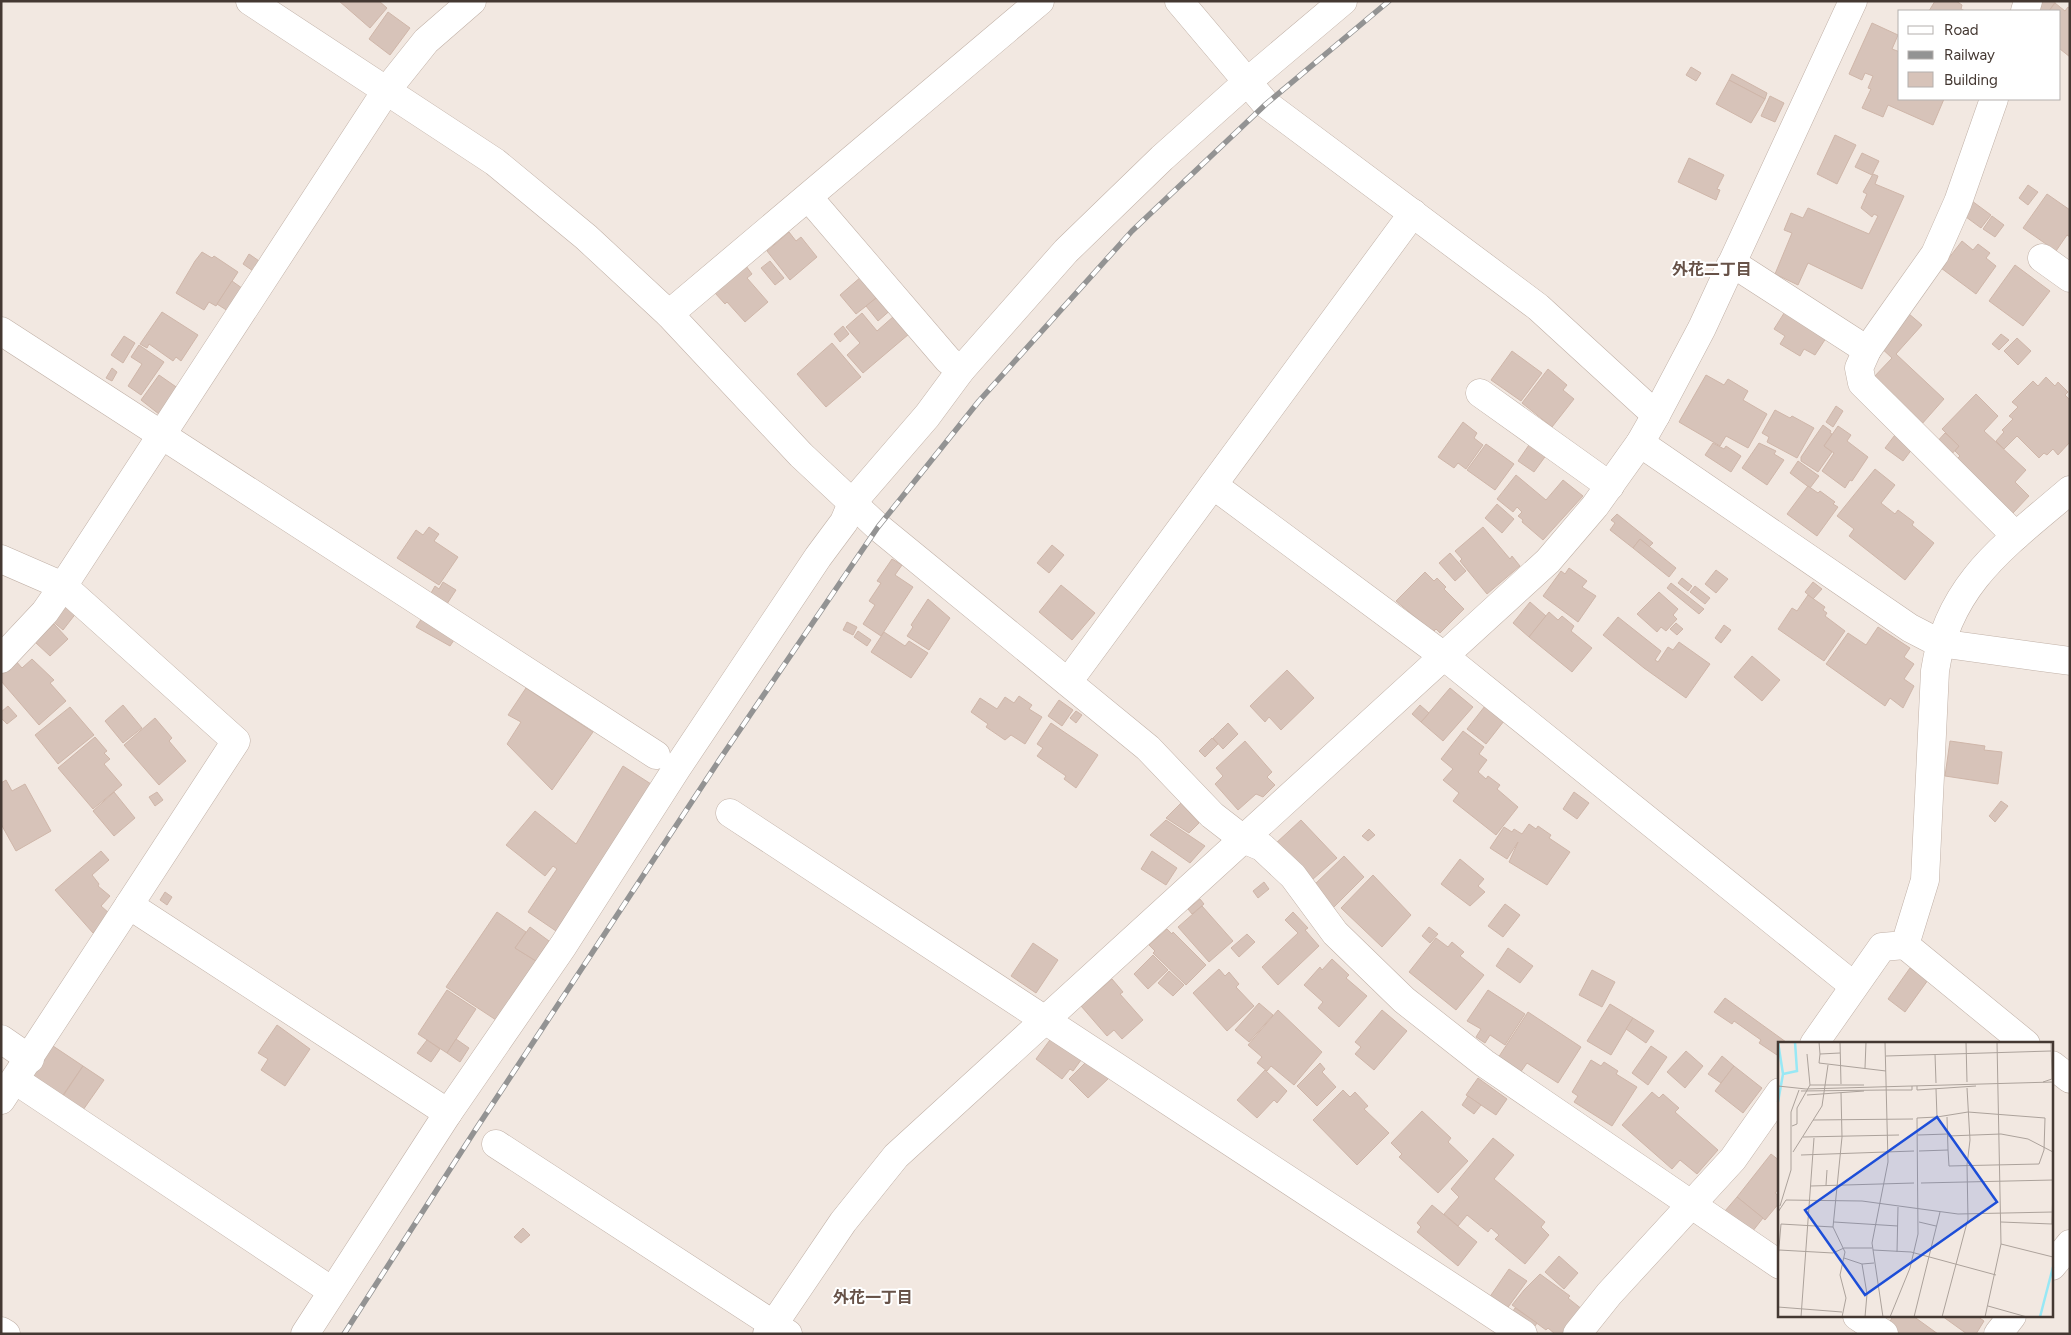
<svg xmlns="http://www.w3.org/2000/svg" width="2071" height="1335" viewBox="0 0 2071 1335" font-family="Figtree,'Noto Sans JP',sans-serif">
<rect width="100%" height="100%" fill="#f2e8e1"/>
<g fill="#d7c3b9" stroke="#cfb6a9">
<path d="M339,1H379L387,8L370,28Z"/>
<path d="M1935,1H1956L1962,5L1961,9L1965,11H1929Z"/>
<path d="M2043,1H2056L2049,11H2036Z"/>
<path d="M2055,3L2065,11L2068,7L2070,8V57L2060,49V11H2049Z"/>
<path d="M388,12L410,28L390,55L369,39Z"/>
<path d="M1872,23L1898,35L1892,49L1900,52V99H1944L1933,125L1888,105L1883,117L1862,108L1871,89L1868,88L1873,76L1865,73L1862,80L1849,74Z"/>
<path d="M1691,67L1701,73L1696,81L1686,75Z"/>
<path d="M1732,74L1767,93L1765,99L1729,80Z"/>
<path d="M1729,80L1765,99L1751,123L1716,104Z"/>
<path d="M1770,96L1784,103L1775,122L1761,116Z"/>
<path d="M1835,135L1856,145L1837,184L1817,174Z"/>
<path d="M1862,153L1879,161L1872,175L1855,167Z"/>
<path d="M1689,158L1724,175L1717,189L1720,190L1716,200L1678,182Z"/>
<path d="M1873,174L1878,176L1875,184L1904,196L1862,289L1808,263L1798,285L1775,274L1792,233L1784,230L1791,213L1803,218L1808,208L1869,234L1878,216L1874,214L1872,217L1861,208L1867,194L1863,192Z"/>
<path d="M2028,185L2038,192L2028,205L2019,198Z"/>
<path d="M2047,194L2070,210V237L2067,235L2056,251L2023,228Z"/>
<path d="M1972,201L1991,215L1981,228L1962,214Z"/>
<path d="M1992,216L2004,225L1995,237L1983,229Z"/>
<path d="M789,232L796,241L801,237L817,257L790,280L767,251Z"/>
<path d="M1962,241L1973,250L1978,244L1990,253L1986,258L1996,266L1976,294L1941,268Z"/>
<path d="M202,252L212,258L214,256L238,272L216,306L209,302L204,310L176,293L195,261Z"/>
<path d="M249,254L262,263L256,273L243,264Z"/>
<path d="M770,261L784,278L775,285L761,268Z"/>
<path d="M743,262L752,274L747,278L768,302L745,322L727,302L725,304L715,293L718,291L715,286Z"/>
<path d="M2015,265L2050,291L2023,326L1989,301Z"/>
<path d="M862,276L879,296L856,314L840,295Z"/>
<path d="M232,281L246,291L231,313L217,304Z"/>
<path d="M881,294L893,308L878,321L866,306Z"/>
<path d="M1786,310L1828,335L1815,355L1804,349L1800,356L1780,344L1785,336L1774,329Z"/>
<path d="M162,312L198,335L181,361L176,357L173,361L149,344L147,348L140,344Z"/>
<path d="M862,313L877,331L894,316L909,334L863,373L847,355L860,343L846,327Z"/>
<path d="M1908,313L1922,325L1896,354L1944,399L1921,425L1872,379L1892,358L1878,345Z"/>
<path d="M843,326L849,334L840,342L834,334Z"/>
<path d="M2001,334L2009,340L1999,350L1992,344Z"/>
<path d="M124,336L135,343L123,363L111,355Z"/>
<path d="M2017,338L2031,351L2018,365L2004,351Z"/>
<path d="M832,343L861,377L826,407L797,374Z"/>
<path d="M139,345L164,362L141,395L128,386L142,364L131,357Z"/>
<path d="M1512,351L1542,373L1521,401L1491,380Z"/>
<path d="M112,368L117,372L112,381L106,378Z"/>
<path d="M1548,369L1567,385L1563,390L1574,399L1552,427L1522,403Z"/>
<path d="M159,375L182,391L164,418L141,400Z"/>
<path d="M1706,375L1724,385L1728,379L1748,391L1743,400L1767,414L1748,448L1726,436L1720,446L1679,422Z"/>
<path d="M2046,377L2055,386L2058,382L2068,392L2065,395L2070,400V442L2058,455L2053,449L2047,455L2044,453L2039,458L2017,436L2004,449L1996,441L2004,432L2002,430L2013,419L2009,416L2018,407L2012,402L2033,381L2038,386Z"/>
<path d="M1976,394L1998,416L1984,431L2026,470L2015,482L2029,496L2013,513L1956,460L1960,456L1955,451L1959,446L1942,429Z"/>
<path d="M1836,406L1843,411L1833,427L1826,422Z"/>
<path d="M1775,410L1790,418L1792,416L1814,428L1797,458L1767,442L1769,437L1762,433Z"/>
<path d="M1463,422L1477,433L1474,438L1483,445L1466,469L1458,463L1454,468L1438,457Z"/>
<path d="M1823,425L1831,431L1830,433L1832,434L1824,446L1832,452L1818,472L1801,461V457Z"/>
<path d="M1838,426L1851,435L1847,441L1868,457L1852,481L1850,480L1845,488L1822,471L1834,453L1824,446Z"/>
<path d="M1898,431L1916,444L1903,461L1885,448Z"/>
<path d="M1945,433L1959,446L1949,457L1935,444Z"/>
<path d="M1531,442L1547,454L1534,472L1518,461Z"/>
<path d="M1713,443L1724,449L1726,446L1741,456L1731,472L1705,455Z"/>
<path d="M1759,443L1776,451L1774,454L1784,460L1767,485L1742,468Z"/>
<path d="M1486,444L1514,464L1495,490L1467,470Z"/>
<path d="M1798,461L1819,476L1810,488L1790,473Z"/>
<path d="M1875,469L1895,485L1881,503L1895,514L1898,510L1914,522L1912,525L1934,543L1905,580L1849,536L1854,529L1837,516Z"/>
<path d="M1516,475L1546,500L1563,480L1583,496L1543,540L1522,522L1523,520L1518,516L1522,512L1517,507L1513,512L1497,499Z"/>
<path d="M1808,486L1818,493L1820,491L1835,502L1833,504L1838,507L1817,536L1787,514Z"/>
<path d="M1497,504L1514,519L1502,533L1485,518Z"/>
<path d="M1617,514L1653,543L1649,547L1640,539L1633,548L1610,530L1615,523L1611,520Z"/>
<path d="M429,527L439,534L434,541L458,557L439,585L397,558L416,530L423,535Z"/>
<path d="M1483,527L1510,559L1512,556L1520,566L1487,594L1460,561L1462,559L1455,551Z"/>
<path d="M1640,539L1676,568L1669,577L1633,548Z"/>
<path d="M1052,545L1064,555L1049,573L1037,563Z"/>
<path d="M1450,553L1466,571L1455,581L1439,563Z"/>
<path d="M892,559L902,565L895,575L913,587L881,636L863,624L875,605L869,601L881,583L877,581Z"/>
<path d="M1569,568L1587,581L1582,587L1596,596L1578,622L1543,596L1561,571L1565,574Z"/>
<path d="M1716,570L1728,579L1716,593L1705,584Z"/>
<path d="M1425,572L1434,581L1437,578L1446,587L1444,589L1464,609L1440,633L1436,629L1433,632L1396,601Z"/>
<path d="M1682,578L1692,586L1688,591L1678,583Z"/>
<path d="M443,582L456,590L443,610L427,600L435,586L439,589Z"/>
<path d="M1813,582L1822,589L1813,599L1805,592Z"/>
<path d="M1671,583L1704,609L1699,614L1667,588Z"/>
<path d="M1061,585L1095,613L1072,640L1039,612Z"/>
<path d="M1695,586L1710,598L1705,604L1690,592Z"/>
<path d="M1659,592L1678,609L1673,615L1677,619L1666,631L1661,627L1657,632L1637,614Z"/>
<path d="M1808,595L1825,607L1823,610L1827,613L1825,616L1845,631L1824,661L1778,629L1792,608L1797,611Z"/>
<path d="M928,599L950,618L929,650L907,636L913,627L911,625Z"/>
<path d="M65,602L77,612L63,630L51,620Z"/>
<path d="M1530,602L1546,616L1529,637L1513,623Z"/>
<path d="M1549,612L1558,620L1562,616L1574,626L1571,631L1592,648L1572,672L1529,637Z"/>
<path d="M424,615L456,637L450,646L416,627Z"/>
<path d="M1618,617L1661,651L1655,660L1658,662L1668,647L1673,650L1679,642L1710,664L1686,698L1644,668L1603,635Z"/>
<path d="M847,622L857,627L853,635L843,630Z"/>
<path d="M1676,623L1683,629L1677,635L1670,629Z"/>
<path d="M54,624L68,639L50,656L35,642Z"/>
<path d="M1724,625L1731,630L1721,643L1715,638Z"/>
<path d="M1878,627L1910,648L1904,657L1914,664L1904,679L1914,686L1903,708L1890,698L1885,706L1826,664L1848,633L1866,645Z"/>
<path d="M858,631L871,640L867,646L854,637Z"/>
<path d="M884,632L905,646L909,641L928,653L911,678L871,652Z"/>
<path d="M1752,656L1780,680L1762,701L1734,677Z"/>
<path d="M32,659L54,680L50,683L66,701L39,725L1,681V672L15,660L22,668Z"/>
<path d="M1287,670L1314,698L1281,730L1269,717L1265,722L1250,706Z"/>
<path d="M526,688L593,732L552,790L507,744L521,722L508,715Z"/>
<path d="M1450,688L1473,707L1443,741L1421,722Z"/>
<path d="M1019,696L1032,705L1029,709L1042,717L1025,744L1011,735L1005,740L986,727L988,724L971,712L980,698L997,709L1005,697L1014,703Z"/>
<path d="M1059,700L1073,710L1062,726L1048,716Z"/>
<path d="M123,705L142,728L123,743L105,721Z"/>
<path d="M1420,705L1429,713L1421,722L1412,714Z"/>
<path d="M8,706L17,716L7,724L1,718V712Z"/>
<path d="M1485,706L1504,721L1486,744L1467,729Z"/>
<path d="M70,707L94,735L58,764L35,735Z"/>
<path d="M1076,711L1082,715L1076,723L1070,718Z"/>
<path d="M155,718L172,738L169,741L186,761L159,785L124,745Z"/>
<path d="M1051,723L1098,755L1076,788L1064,779L1066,776L1037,756L1043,748L1037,744Z"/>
<path d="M1228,723L1238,734L1223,749L1213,738Z"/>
<path d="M1463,731L1484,747L1479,754L1487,760L1478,772L1486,779L1488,776L1500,785L1497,789L1518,807L1496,835L1453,801L1459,793L1443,780L1453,769L1441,759Z"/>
<path d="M95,737L107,751L104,753L110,759L104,764L122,785L93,809L58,768Z"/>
<path d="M1212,738L1218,744L1205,757L1199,751Z"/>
<path d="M1245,741L1272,772L1267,777L1275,785L1263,797L1256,794L1238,810L1215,784L1223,776L1216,768Z"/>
<path d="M1950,741L1985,746L1984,750L2002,752L1998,784L1945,776Z"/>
<path d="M623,766L651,784L556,931L528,912L557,869L553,866L545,876L506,845L535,811L576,844Z"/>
<path d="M6,780L12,791L25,784L51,831L16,851L1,824V783Z"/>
<path d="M114,792L135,818L114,836L93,811Z"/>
<path d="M157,792L163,800L155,806L149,797Z"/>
<path d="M1574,792L1589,803L1577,819L1563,809Z"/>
<path d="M2001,801L2008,806L1995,822L1989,816Z"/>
<path d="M1181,803L1199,823L1189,833L1166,818Z"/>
<path d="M1166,820L1205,846L1190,863L1150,835Z"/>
<path d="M1301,820L1337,858L1312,880L1275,844Z"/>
<path d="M1529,824L1536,829L1538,826L1551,835L1549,838L1570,852L1547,885L1509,862L1518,842L1507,859L1490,848L1504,827L1512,832L1514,829L1522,834Z"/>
<path d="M1369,829L1375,835L1368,841L1362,836Z"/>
<path d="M101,851L109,860L92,875L99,884L98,886L110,896L101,906L110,914L93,933L55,890Z"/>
<path d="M1152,851L1177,868L1166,885L1141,869Z"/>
<path d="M1344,856L1364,877L1333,908L1312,887Z"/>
<path d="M1460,859L1484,879L1478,886L1485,892L1470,906L1441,884Z"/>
<path d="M1373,875L1411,915L1382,947L1341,908Z"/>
<path d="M1264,882L1269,889L1258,898L1253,891Z"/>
<path d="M165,892L172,897L167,905L160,900Z"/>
<path d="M1200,899L1204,904L1192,914L1188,909Z"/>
<path d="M1505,904L1520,915L1503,937L1488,926Z"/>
<path d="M1202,906L1233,941L1209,962L1178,927Z"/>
<path d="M497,912L526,932L515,948L536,961L496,1020L446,987Z"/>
<path d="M1293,912L1308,928L1305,930L1319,946L1278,985L1262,967L1298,933L1285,920Z"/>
<path d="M530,927L549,941L536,961L515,948Z"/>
<path d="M1429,927L1438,934L1430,943L1422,936Z"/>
<path d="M1167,929L1172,934L1173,932L1206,965L1186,985L1153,953L1155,951L1149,945Z"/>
<path d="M1247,934L1255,942L1239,957L1231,948Z"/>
<path d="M1436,938L1448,947L1452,942L1464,952L1460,956L1484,975L1456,1010L1409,972Z"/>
<path d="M1033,943L1058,960L1036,993L1011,976Z"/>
<path d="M1508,948L1533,966L1520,983L1496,966Z"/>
<path d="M1153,955L1168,970L1148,989L1134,974Z"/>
<path d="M1332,959L1349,975L1346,978L1367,996L1339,1027L1318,1008L1323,1002L1304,985L1320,967L1322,970Z"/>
<path d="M1910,968L1928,980L1905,1012L1888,999Z"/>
<path d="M1219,969L1225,976L1229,972L1239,984L1236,987L1254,1006L1227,1031L1193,993Z"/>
<path d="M1592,970L1615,982L1602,1007L1579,995Z"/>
<path d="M1169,971L1184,985L1173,996L1158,983Z"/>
<path d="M1112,979L1123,992L1120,994L1143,1020L1122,1039L1114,1030L1107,1036L1081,1006Z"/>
<path d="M447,990L476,1009L447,1053L418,1034Z"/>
<path d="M1488,990L1525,1014L1505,1045L1490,1035L1485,1043L1476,1037L1481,1029L1467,1021Z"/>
<path d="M1725,998L1786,1042L1780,1044L1777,1055L1759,1043L1761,1040L1734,1021L1732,1024L1714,1012Z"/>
<path d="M1259,1003L1273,1015L1249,1042L1235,1030Z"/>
<path d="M1610,1004L1633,1018L1611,1055L1587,1041Z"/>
<path d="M1278,1010L1322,1052L1294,1085L1271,1066L1267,1071L1257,1063L1262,1057L1248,1045Z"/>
<path d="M1382,1010L1407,1031L1374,1070L1355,1054L1361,1047L1355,1042Z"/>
<path d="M1528,1012L1581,1047L1558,1083L1527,1063L1520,1073L1498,1058Z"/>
<path d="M1633,1018L1654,1031L1646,1043L1626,1029Z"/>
<path d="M277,1025L310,1049L285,1086L261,1070L268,1059L258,1053Z"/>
<path d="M1055,1033L1084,1056L1073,1071L1070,1069L1062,1079L1036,1059Z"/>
<path d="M456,1039L469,1048L460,1062L447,1053Z"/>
<path d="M427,1040L440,1049L431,1062L417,1053Z"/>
<path d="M50,1044L83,1066L61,1098L28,1076Z"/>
<path d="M1651,1046L1667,1057L1648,1085L1632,1073Z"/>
<path d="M1686,1051L1703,1066L1685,1088L1667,1072Z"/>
<path d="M1722,1056L1734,1066L1721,1083L1708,1074Z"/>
<path d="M1088,1060L1109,1078L1088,1098L1069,1079Z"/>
<path d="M1591,1060L1601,1066L1604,1062L1618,1071L1616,1074L1637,1087L1612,1126L1574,1102L1578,1096L1572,1092Z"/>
<path d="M1320,1063L1325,1069L1322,1072L1336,1087L1317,1106L1297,1086Z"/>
<path d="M83,1066L104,1080L83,1110L63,1096Z"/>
<path d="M1734,1066L1762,1088L1743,1113L1715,1091Z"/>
<path d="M1265,1070L1287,1091L1277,1103L1274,1100L1257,1118L1237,1100Z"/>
<path d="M1478,1078L1507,1099L1496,1115L1466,1095Z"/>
<path d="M1343,1090L1350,1097L1355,1092L1368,1106L1364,1109L1389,1133L1357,1165L1313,1120Z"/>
<path d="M1652,1092L1659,1098L1663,1094L1679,1108L1675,1112L1718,1150L1697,1174L1680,1160L1672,1169L1622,1125Z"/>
<path d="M1468,1096L1481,1105L1474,1114L1462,1105Z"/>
<path d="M1422,1111L1451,1138L1448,1142L1468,1161L1438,1193L1399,1157L1402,1154L1391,1143Z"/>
<path d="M1493,1138L1514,1155L1494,1179L1545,1222L1541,1227L1549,1235L1525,1264L1495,1239L1499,1235L1491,1228L1488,1232L1467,1215L1458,1226L1444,1214L1459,1197L1451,1189Z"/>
<path d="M1771,1154L1780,1161V1187L1775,1193L1780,1197V1202L1765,1220L1737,1197Z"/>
<path d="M1737,1197L1763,1218L1752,1232L1725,1211Z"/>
<path d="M1432,1205L1477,1242L1458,1266L1417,1232L1421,1227L1417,1223Z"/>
<path d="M523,1228L530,1235L521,1243L514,1237Z"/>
<path d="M1559,1256L1578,1273L1564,1289L1545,1272Z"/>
<path d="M1509,1269L1527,1281L1506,1310L1489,1298Z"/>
<path d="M1540,1274L1570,1296L1568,1298L1583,1310L1565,1334H1555L1548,1328L1546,1330L1512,1305L1524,1290Z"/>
<path d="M1515,1308L1537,1323L1533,1329L1511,1314Z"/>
<path d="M1893,1316H1913L1938,1334H1901L1888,1325Z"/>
<path d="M1942,1316H1977L1984,1321L1976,1334H1967Z"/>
</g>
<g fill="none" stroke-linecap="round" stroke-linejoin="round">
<defs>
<g id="minor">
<path d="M250,1L495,162L586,237L669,314L801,455L878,527L1148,748L1212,815L1243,839L1262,847L1293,876L1335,933L1404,1000L1484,1063L1780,1265"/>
<path d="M1179,1L1266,104L1538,307L1656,415"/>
<path d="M2025,11L2028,1"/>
<path d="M809,198L948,360L961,370"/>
<path d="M2042,258L2070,278"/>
<path d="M1730,266L1743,270L1867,350L1859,368L1862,383L2016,536"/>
<path d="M669,314L1040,1"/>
<path d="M1,331L656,755"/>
<path d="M1867,350L1935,254L1958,202L1994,99"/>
<path d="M1480,393L1610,486"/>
<path d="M1640,443L1910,628L1939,643L2070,661"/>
<path d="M1213,485L1445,657L1854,986"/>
<path d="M1,559L63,586L236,741L129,905"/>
<path d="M1,659L45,612L63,586L386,91L426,41L472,1"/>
<path d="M1068,682L1413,213"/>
<path d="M730,813L1523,1334"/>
<path d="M1905,945L2026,1044"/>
<path d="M1,1039L30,1059"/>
<path d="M1814,1044L1882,947L1905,945L1925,880L1935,671C1948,583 2007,544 2070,490"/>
<path d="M2052,1065L2070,1079"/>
<path d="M15,1080L332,1291"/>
<path d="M1,1100L129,905L448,1113"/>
<path d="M496,1144L788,1334"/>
<path d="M2052,1266L2070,1244"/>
<path d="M1857,1316L1884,1334"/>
<path d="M1,1331L6,1334"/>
<path d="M305,1334L448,1113L563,946L677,768L818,557L844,522L852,503L927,416L961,370L1066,251L1162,158L1247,82L1343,1"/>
<path d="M767,1334L843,1222L896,1156L1548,561L1595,506L1640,443L1656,415L1702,328L1853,1"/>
<path d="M1577,1334L1609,1294L1733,1159L1780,1092"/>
<path d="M1998,1334L2012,1316"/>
</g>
</defs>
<use href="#minor" stroke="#c1b1a7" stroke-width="29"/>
<use href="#minor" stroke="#fff" stroke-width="28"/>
<defs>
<path id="rail" d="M344,1334L474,1132L720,759L878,527L979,401L1132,231L1266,104L1389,1"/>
</defs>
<use href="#rail" stroke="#939393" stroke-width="5.5"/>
<use href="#rail" stroke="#fff" stroke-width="4" stroke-dasharray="11" stroke-linecap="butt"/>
</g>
<g text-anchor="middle" stroke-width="4" stroke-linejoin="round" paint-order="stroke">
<g font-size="16" font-weight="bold" fill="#675248" stroke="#fff">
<text x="1712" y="275">外花二丁目</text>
<text x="873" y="1303">外花一丁目</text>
</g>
</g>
<g transform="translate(1778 1042)">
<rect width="275" height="275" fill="#f2e8e1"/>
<path fill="none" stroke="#98e8f5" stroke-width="2.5" d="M5,32L19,29L17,0M0,60L5,32L0,0M262,275L275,225"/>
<path fill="none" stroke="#aca29b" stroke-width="1" d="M41,0L42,12L62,11M62,0L63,42M188,0L189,40M42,12L41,21L108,29M157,12L158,41M108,14L273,9M87,26L88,0M265,40L274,37L273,0M32,43H86M0,44L28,47L275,40M139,44V48L198,44M158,47L159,75L190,70L267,76L266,108L261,122L171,124L170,108M108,48H134V44M23,49L108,48M63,51L64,95L55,185L67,210L62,233L68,256L64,275M29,53L86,49M35,78L135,77M14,84L19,82V66L32,43L29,12M140,93L170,92M170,94L223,92L250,97L275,110M25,95L121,93M141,109L170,108L169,75M15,110L44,64L50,23M23,113L136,109M143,141L275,138M48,143L49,128M33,144L136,141M2,164L13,128V70L21,48M0,170L8,158L84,159L180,172L275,170M56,180L120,184M141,180L158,184M223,180L274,182L275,142M223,202L275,215M1,208L55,211L66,206H94M95,208L133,210L218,233M119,210L120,165M66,216L84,222L96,221M0,217L3,182L55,185M84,222L89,252L87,275M210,264L249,275M0,265L64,270M23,275L36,96M105,275L94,201L110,120L107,0M112,275L132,226L140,192L139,76L159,75M136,275L162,170M164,275L190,177L189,123L192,98L189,46M207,275L223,202L219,0"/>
<path fill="#1d4ed8" fill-opacity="0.15" stroke="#1d4ed8" stroke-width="2.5" d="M159,75L219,160L87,253L27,168Z"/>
<rect width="275" height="275" fill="none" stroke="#443832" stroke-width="2.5"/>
</g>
<rect width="2071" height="1335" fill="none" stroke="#443832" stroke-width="5"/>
<rect x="1898" y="10" width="162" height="90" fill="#ffffff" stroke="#b4afad"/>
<rect x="1908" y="26" width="25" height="8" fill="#ffffff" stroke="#b4afad"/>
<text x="1944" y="35" font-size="15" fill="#443832">Road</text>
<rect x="1908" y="51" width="25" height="8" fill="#939393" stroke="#b4afad"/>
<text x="1944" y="60" font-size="15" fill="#443832">Railway</text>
<rect x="1908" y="72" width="25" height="15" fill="#d7c3b9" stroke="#b4afad"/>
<text x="1944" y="85" font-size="15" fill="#443832">Building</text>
</svg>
